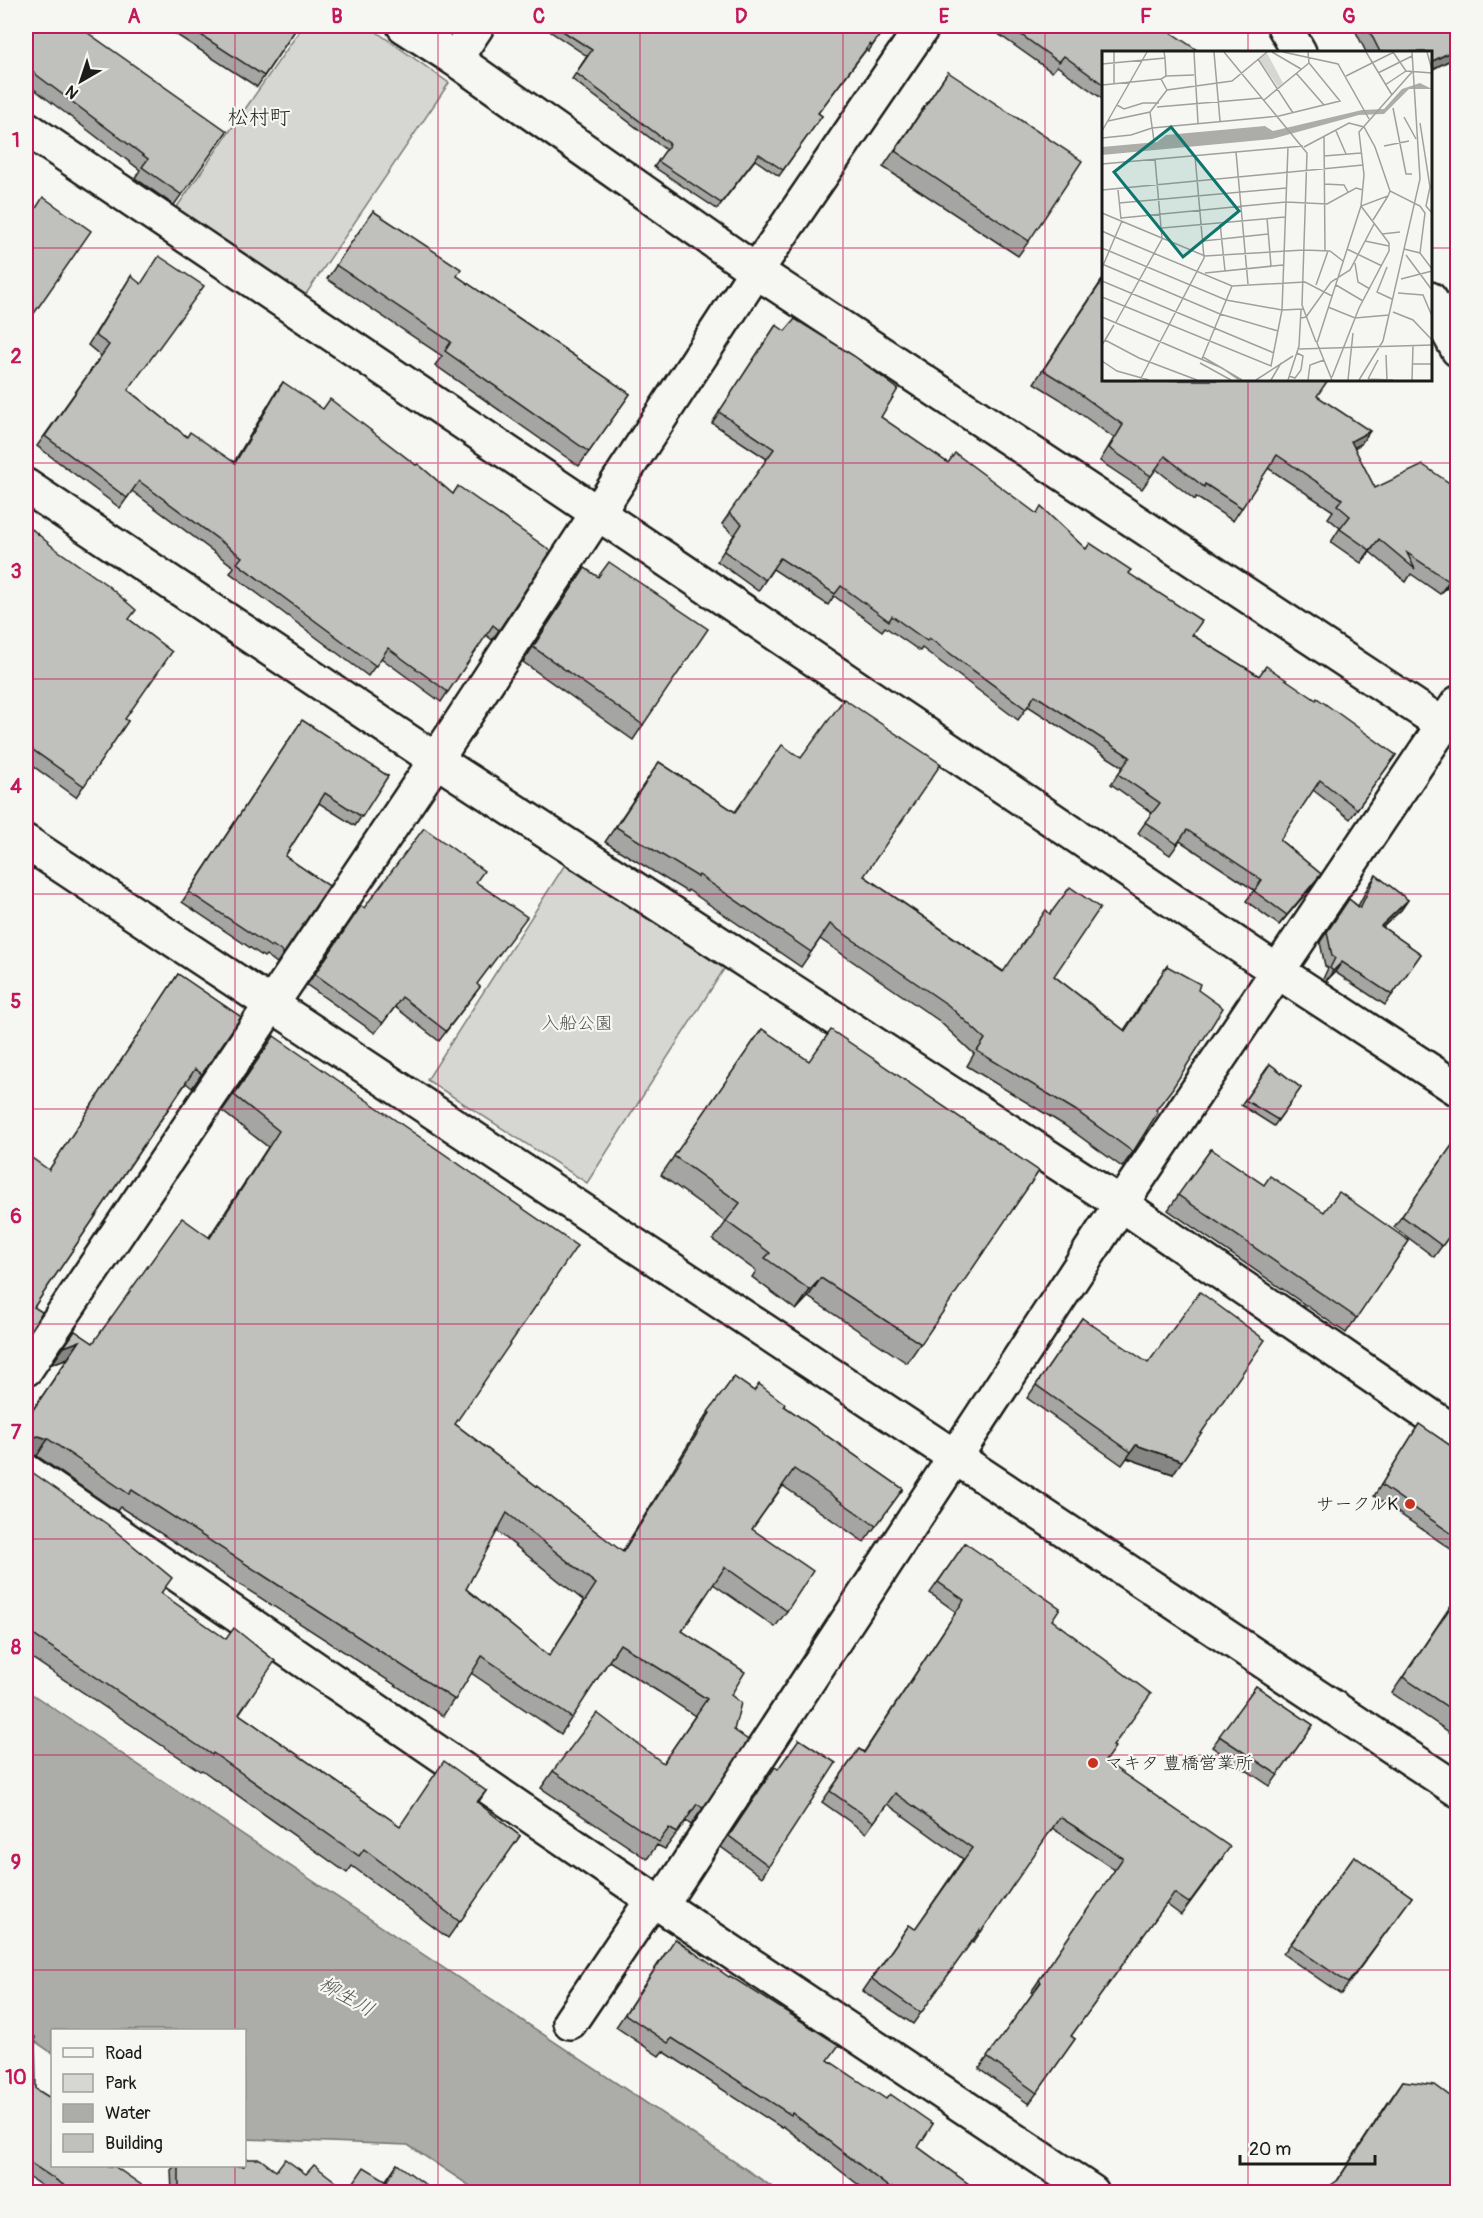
<svg xmlns="http://www.w3.org/2000/svg" width="1483" height="2218" viewBox="0 0 1483 2218" font-family="Pangolin,'Klee One',sans-serif">
<rect width="100%" height="100%" fill="#f6f6f2"/>
<filter id="ink" filterUnits="userSpaceOnUse"><feTurbulence type="fractalNoise" baseFrequency=".0167" numOctaves="2"/><feDisplacementMap in="SourceGraphic" scale="12" xChannelSelector="R" yChannelSelector="G"/><feConvolveMatrix kernelMatrix="1 2 1 2 8 2 1 2 1" color-interpolation-filters="sRGB"/></filter>
<g filter="url(#ink)">
<g fill="#d6d6d2" stroke="#797977" stroke-width="1.5">
<path d="M303,26H368L449,83L304,297L174,211Z"/>
<path d="M566,863L726,966L587,1183L427,1080Z"/>
</g>
<path fill="#acaca9" stroke="#727271" stroke-width="1.5" d="M26,1690L780,2192H479L408,2145L245,2139L244,2030H52V2053L26,2035Z"/>
<g fill="none" stroke-linecap="round" stroke-linejoin="round">
<defs>
<g id="minor">
<path d="M404,26L455,59L756,271L1442,724"/>
<path d="M1284,26L1299,52"/>
<path d="M455,59L477,26"/>
<path d="M26,128L1277,971L1458,1089"/>
<path d="M1430,299L1458,350"/>
<path d="M26,486L436,760L1121,1204L1458,1435"/>
<path d="M26,842L1458,1790"/>
<path d="M26,1369L436,760L756,271L923,26"/>
<path d="M26,1471L661,1905L1092,2192"/>
<path d="M661,1905L1121,1204L1458,703"/>
<path d="M570,2022L653,1899"/>
</g>
</defs>
<use href="#minor" stroke="#1c1c1c" stroke-width="38"/>
<use href="#minor" stroke="#f6f6f2" stroke-width="33"/>
</g>
<g fill="#a5a5a3" stroke="#1c1c1c" stroke-width="1.5" fill-rule="evenodd">
<path d="M26,26L227,131L174,205L135,178L140,170L26,83Z"/>
<path d="M163,26H298L257,87Z"/>
<path d="M542,26H886L868,52L866,50L818,113L822,116L779,176L755,160L717,209L654,167L666,150L572,79L587,56Z"/>
<path d="M987,26H1161L1104,52V100L1057,66L1052,72Z"/>
<path d="M1323,26H1334L1325,30Z"/>
<path d="M1353,26H1458V56L1431,70V52H1366Z"/>
<path d="M948,72L1029,241L1018,256L883,167Z"/>
<path d="M373,211L457,276L630,394L579,466L435,365L442,356L327,279Z"/>
<path d="M131,276L128,390L187,437L234,462L276,392L283,382L499,630L492,640L486,635L441,702L381,658L368,676L230,573L234,567L132,491L120,508L37,446L101,356L88,345Z"/>
<path d="M1104,277L1317,396L1361,444L1354,448L1375,488L1458,489V595L1446,588L1440,594L1411,574L1406,582L1370,552L1361,563L1331,542L1340,528L1328,518L1333,511L1268,468L1233,521L1196,497L1195,500L1156,469L1142,489L1100,461L1114,438L1060,399L1034,383Z"/>
<path d="M776,325L881,417L948,463L1036,514L1086,549L1128,573L1192,635L1259,676L1396,755L1350,819L1313,790L1280,840L1321,874L1313,885L1279,925L1246,901L1254,890L1180,841L1170,855L1138,833L1152,813L1111,784L1123,767L1028,706L1018,720L922,648L920,651L885,627L882,631L834,596L828,605L773,569L758,591L717,561L734,535L722,524L767,459L712,423Z"/>
<path d="M26,537L129,619L125,719L128,721L76,797L26,761Z"/>
<path d="M585,568L598,577L643,725L633,740L523,662Z"/>
<path d="M296,729L388,776L355,826L319,803L285,856L329,886L277,963L266,955L264,957L182,902Z"/>
<path d="M659,762L735,812L864,876L1003,971L1054,976L1124,1030L1167,966L1156,1111L1133,1152L1122,1167L1064,1125L967,1066L974,1054L938,1020L820,939L801,967L688,890L687,892L605,842Z"/>
<path d="M1376,875L1408,900L1401,910L1383,927L1421,954L1385,1005L1335,972L1326,981L1323,979L1328,968L1325,966L1320,942L1349,899L1358,906L1369,885Z"/>
<path d="M476,882L477,985L480,987L439,1041L395,1007L375,1033L307,985L361,906L364,908Z"/>
<path d="M178,974L241,1017L192,1088L186,1083L34,1307L49,1170Z"/>
<path d="M762,1029L809,1061L1039,1171L907,1363L808,1297L796,1310L752,1277L756,1271L713,1240L726,1222L661,1175Z"/>
<path d="M274,1036L455,1424L622,1552L698,1429H697L734,1377L754,1391L784,1406L903,1489L864,1542L783,1486L752,1529L787,1611L775,1627L713,1584L682,1631L731,1695L703,1808L691,1825L686,1821L665,1849L657,1845L647,1859L541,1788L553,1771L663,1763L695,1716L659,1692L609,1661L561,1734L471,1673L443,1716L120,1507L117,1511L37,1456L26,1453V1420L68,1358L52,1364L75,1331L93,1343L209,1237L268,1147L222,1111ZM497,1531L584,1601L549,1656L466,1589Z"/>
<path d="M1270,1064L1301,1088L1274,1126L1241,1105Z"/>
<path d="M1458,1137V1224L1434,1257L1394,1227Z"/>
<path d="M1211,1149L1264,1185L1324,1212L1409,1241L1346,1333L1168,1210Z"/>
<path d="M1082,1318L1173,1474L1127,1458L1122,1465L1027,1398Z"/>
<path d="M1419,1424L1458,1451V1554L1374,1496Z"/>
<path d="M26,1468L162,1593L239,1714L400,1826L486,1791L478,1803L520,1836L448,1938L352,1866L347,1873L202,1770L200,1771L26,1654Z"/>
<path d="M965,1543L1052,1620L1113,1746L1105,1761L1222,1859L1181,1915L1166,1904L1071,2036L1075,2039L1029,2104L979,2069L1033,1993L1031,1992L1115,1870L1052,1828L973,1943L971,1942L913,2024L863,1991L909,1925L915,1929L963,1859L887,1804L866,1833L822,1802L859,1749L864,1752L956,1612L930,1593Z"/>
<path d="M1458,1595V1738L1392,1693Z"/>
<path d="M1256,1686L1313,1725L1270,1786L1212,1747Z"/>
<path d="M778,1769L769,1866L762,1877L721,1847L767,1778Z"/>
<path d="M1354,1856L1412,1897L1341,1994L1283,1954Z"/>
<path d="M666,1952L828,2060L918,2147L981,2193H869L783,2126L782,2128L663,2051L659,2056L616,2027Z"/>
<path d="M26,2052L36,2089L52,2166L153,2193H52L26,2175Z"/>
<path d="M1403,2081L1458,2102L1337,2181L1389,2101Z"/>
<path d="M397,2164L421,2193H172L171,2170L175,2166H244L276,2171L306,2174L348,2191L386,2180Z"/>
</g>
<g fill="#868684" stroke="#1c1c1c" stroke-width="1.5">
<path d="M1329,26H1334L1325,30Z"/>
<path d="M1458,48V56L1431,70V62Z"/>
<path d="M1370,431L1361,444L1342,454L1351,441Z"/>
<path d="M1379,539L1370,552L1361,563L1370,550Z"/>
<path d="M1455,575L1446,588L1440,594L1449,581Z"/>
<path d="M1321,874L1313,885L1279,925L1287,915Z"/>
<path d="M1408,900L1401,910L1373,936L1381,926Z"/>
<path d="M1342,962L1335,972L1326,981L1333,971Z"/>
<path d="M821,1278L808,1297L796,1310L810,1290Z"/>
<path d="M80,1341L68,1358L52,1364L64,1347Z"/>
<path d="M39,1436L48,1439L37,1456L26,1453V1441L29,1438Z"/>
<path d="M1136,1445L1182,1461L1173,1474L1127,1458Z"/>
</g>
<g fill="#c0c0bd" stroke="#1c1c1c" stroke-width="1.5" fill-rule="evenodd">
<path d="M26,26H78L227,131L182,195L142,167L148,159L26,67Z"/>
<path d="M187,26H298L264,76Z"/>
<path d="M555,26H886L872,46L870,44L818,113L822,116L783,170L759,154L721,203L658,161L670,144L576,73L592,50Z"/>
<path d="M1009,26H1161L1200,52H1104V85L1064,56L1059,62Z"/>
<path d="M1367,26H1458V48L1431,62V52H1380Z"/>
<path d="M948,72L1082,161L1029,241L895,151Z"/>
<path d="M43,197L91,231L26,325V204L35,210Z"/>
<path d="M373,211L461,269L457,276L630,394L589,452L445,351L451,342L336,265Z"/>
<path d="M159,256L204,286L128,390L187,437L190,432L235,463L283,382L323,409L330,399L416,465L418,464L453,494L458,486L551,551L499,630L493,625L448,692L388,648L376,666L237,563L242,557L139,481L127,498L45,436L109,345L95,335L131,276L141,284Z"/>
<path d="M1104,278V380H1328L1317,396L1370,431L1351,441L1375,488L1423,465L1458,489V576L1455,575L1449,581L1407,553L1415,569L1379,539L1370,550L1340,529L1350,516L1337,505L1342,499L1277,455L1242,508L1205,484L1204,487L1165,456L1151,476L1109,448L1123,425L1069,386L1043,370Z"/>
<path d="M795,319L854,356L898,389L881,417L948,463L955,453L1037,514L1041,507L1086,549L1090,543L1131,570L1128,573L1202,621L1192,635L1259,676L1266,666L1316,700L1317,698L1396,755L1357,809L1320,780L1280,840L1321,874L1287,915L1254,891L1262,880L1187,830L1177,844L1145,822L1160,803L1118,774L1130,757L1035,695L1026,709L929,638L927,641L892,616L889,621L841,586L835,594L780,558L765,580L724,551L742,524L729,513L774,449L719,412L776,325L785,331Z"/>
<path d="M32,529L53,547L107,585L136,610L129,619L172,652L125,719L128,721L84,786L26,745V537Z"/>
<path d="M609,562L708,629L643,725L533,647L585,568L598,577Z"/>
<path d="M844,699L941,764L864,876L1003,972L1046,910L1050,914L1070,887L1100,908L1054,976L1125,1031L1167,966L1200,984L1198,990L1223,1008L1172,1089L1156,1110L1158,1112L1133,1152L1075,1110L977,1051L985,1039L948,1005L830,924L811,952L699,875L698,877L616,827L659,762L735,812L782,745L801,758Z"/>
<path d="M302,720L388,776L362,817L325,793L285,856L329,886L284,953L272,945L271,947L189,892Z"/>
<path d="M424,828L484,871L476,882L527,917L477,984L480,987L446,1031L402,997L383,1023L315,974L361,906L364,908Z"/>
<path d="M26,864L33,869L26,879Z"/>
<path d="M1376,875L1408,900L1381,926L1421,954L1392,995L1342,962L1333,971L1330,968L1335,958L1332,956L1327,932L1349,899L1360,908Z"/>
<path d="M178,974L241,1017L202,1074L195,1069L34,1307L42,1312L26,1337V1154L49,1170Z"/>
<path d="M762,1029L809,1061L831,1030L1039,1171L921,1344L821,1278L810,1290L765,1258L770,1253L726,1221L740,1203L674,1156Z"/>
<path d="M274,1036L577,1246L455,1424L623,1552L710,1413L708,1412L734,1377L754,1391L759,1384L785,1404L784,1406L903,1489L876,1526L794,1469L752,1529L813,1571L787,1611L725,1567L682,1631L745,1672L731,1695L741,1703L734,1730L748,1740L703,1808L697,1804L677,1833L669,1828L659,1842L553,1771L597,1713L663,1763L707,1699L670,1675L620,1644L572,1718L482,1656L455,1700L132,1490L129,1494L48,1439L39,1436L29,1438L26,1441V1420L80,1341L64,1347L75,1331L93,1343L182,1218L210,1238L279,1131L234,1095ZM507,1513L596,1584L549,1656L466,1589Z"/>
<path d="M1270,1064L1301,1088L1278,1120L1245,1100Z"/>
<path d="M1458,1137V1224L1442,1246L1402,1216Z"/>
<path d="M1211,1149L1264,1185L1270,1176L1324,1212L1339,1192L1409,1241L1357,1318L1178,1195Z"/>
<path d="M1200,1292L1265,1340L1182,1461L1136,1445L1131,1452L1036,1385L1082,1318L1148,1363Z"/>
<path d="M1419,1424L1458,1451V1538L1381,1485Z"/>
<path d="M26,1468L107,1524L172,1578L161,1593L226,1639L234,1628L275,1661L239,1714L400,1826L444,1761L486,1791L477,1802L520,1836L460,1922L364,1849L359,1856L213,1753L212,1755L26,1630Z"/>
<path d="M965,1543L1060,1608L1052,1620L1151,1694L1113,1746L1115,1747L1105,1761L1230,1847L1189,1903L1174,1893L1071,2036L1075,2039L1037,2093L987,2057L1041,1982L1039,1980L1123,1858L1060,1817L981,1932L980,1930L921,2013L872,1979L909,1925L915,1929L972,1848L895,1793L874,1822L830,1791L859,1749L864,1753L964,1600L938,1582Z"/>
<path d="M1458,1596V1714L1403,1677Z"/>
<path d="M1256,1686L1313,1725L1278,1775L1219,1736Z"/>
<path d="M799,1739L836,1763L769,1866L729,1836L775,1767L778,1769Z"/>
<path d="M1354,1856L1412,1897L1348,1983L1291,1944Z"/>
<path d="M675,1939L729,1977L730,1976L839,2045L828,2060L886,2099L890,2094L933,2124L918,2147L981,2193H900L892,2187L891,2189L792,2113L791,2115L672,2038L668,2043L625,2014Z"/>
<path d="M35,2038L36,2089L52,2099V2166H114L153,2193H69L71,2190L26,2160V2052Z"/>
<path d="M1403,2081L1435,2085L1458,2102V2193H1320L1338,2180Z"/>
<path d="M244,2159H260L276,2171L285,2159L306,2174L314,2165L348,2191L364,2167L387,2181L397,2164L426,2185L421,2193H179V2166H244Z"/>
</g>
</g>
<path fill="none" stroke="#c2185b" stroke-width="1.5" stroke-opacity="0.55" d="M235,26V2030M438,26V2192M640,26V2192M843,26V2192M1045,26V2192M1248,26V52M26,248H1104M1430,248H1458M1248,380V2192M26,463H1458M26,679H1458M26,894H1458M26,1109H1458M26,1324H1458M26,1539H1458M26,1755H1458M26,1970H1458M235,2166V2192"/>
<g fill="#c8321e" stroke="#f6f6f2" stroke-width="2">
<circle cx="1410" cy="1504" r="6"/>
<circle cx="1093" cy="1763" r="6"/>
</g>
<g text-anchor="middle" stroke-width="4.5" stroke-linejoin="round" paint-order="stroke">
<g font-size="18" fill="#545453" stroke="#f6f6f2">
<text x="577" y="1029">入船公園</text>
</g>
<g font-size="18" fill="#1c1c1c" stroke="#f6f6f2" text-anchor="end">
<text x="1398" y="1510">サークルK</text>
<text x="1105" y="1769" text-anchor="start">マキタ 豊橋営業所</text>
</g>
<g font-size="20" font-style="italic" fill="#565654" stroke="#f6f6f2">
<text transform="translate(347 1996) rotate(30)" y="7">柳生川</text>
</g>
<g font-size="21" fill="#1c1c1c" stroke="#f6f6f2">
<text x="259" y="124">松村町</text>
</g>
</g>
<g transform="translate(1102 51)">
<rect width="330" height="330" fill="#f6f6f2"/>
<path d="M165,2L181,32L176,36L157,8Z" fill="#d6d6d2"/>
<path d="M318,32L330,38H307L282,63L257,64L170,88L0,104V96L55,91L64,84L163,75L171,80L260,59L282,58L300,38Z" fill="#acaca9"/>
<path fill="none" stroke="#9f9f9c" stroke-width="1.5" d="M12,1V32M92,1L96,72M112,1L118,70M122,1L205,102L200,254L214,291M170,1L199,18M181,1L236,13L267,68M264,1L290,44M291,1L304,20L330,22M325,1L330,19M63,7L64,25L59,28L65,39M156,8L191,62M0,13L63,7L62,1M194,22L222,54M276,22L310,5M64,25L92,24M244,25L292,1M0,34L59,28M283,34L304,20M162,49L207,12M15,54L22,58L41,52H57M55,56L160,47M291,57L304,123H310M48,61L52,90M302,66L314,88M6,70L48,61L65,39L130,30L165,1M318,72L328,136L324,155L330,162M0,80L45,1M234,80L244,103M222,85L223,200M0,87L29,84L50,77L177,65L238,50L207,12L206,1M282,95L307,90M202,96L247,72L262,76L273,96L288,140L318,155L323,162L318,202M134,101L146,233M222,105L259,102M0,113L201,95M222,133L242,134L246,141M0,139L261,114M16,139L19,168M17,152L184,137M0,162L103,205L202,199L228,200L241,210M19,167L184,151L225,153L254,137L261,139M165,167L169,215M271,169L286,145M20,170L13,186L130,235L203,231L230,245M118,172L123,220M60,177L183,166M0,180L13,186L0,217M280,183L298,181M101,190L166,183M263,190L287,195M0,197L124,249L180,259L201,258M245,198L280,215M302,198L318,202L330,218M304,204L330,239M253,212L256,231L268,238M0,213L118,263L176,280M285,216L275,241L290,248M103,222L181,214M299,228L330,220M0,230L172,302M214,234L226,200M234,234L261,250M296,242L321,244L330,265M0,246L169,315L180,259L186,96M226,256L253,267L287,264M291,261L311,269L330,289M0,266L120,317L137,329M199,267L204,266L229,231L248,219L272,173M14,271L60,188L53,108M3,289L37,307L95,329M0,294L12,274M197,298L330,294M284,304L285,329M101,306L140,329M100,308L130,235M0,310L15,320L47,329M98,312L129,329M310,313H330M187,325L193,327L199,319L201,305L195,302M230,326L257,257L287,200V192L259,155L286,145L288,140M266,328L291,329M266,328L276,309M38,329L102,207L93,105M154,329L191,305M169,329L179,312M186,329L197,295L199,259M206,329L208,314L222,309M230,329L215,292L259,155L262,124L257,81L310,21M246,329L251,282M257,329L281,290L318,128L310,1M310,329L311,295"/>
<path fill="#0f766e" fill-opacity="0.15" stroke="#0f766e" stroke-width="3" d="M69,76L137,160L81,206L12,121Z"/>
<rect width="330" height="330" fill="none" stroke="#1c1c1c" stroke-width="3"/>
</g>
<rect width="1483" height="2218" fill="none" stroke="#f6f6f2" stroke-width="66"/>
<rect x="51" y="2029" width="195" height="138" fill="#f6f6f2" stroke="#9f9f9c" stroke-width="1.5"/>
<rect x="63" y="2048" width="30" height="9" fill="#f6f6f2" stroke="#9f9f9c" stroke-width="1.5"/>
<text x="105" y="2059" font-size="18" fill="#1c1c1c">Road</text>
<rect x="63" y="2074" width="30" height="18" fill="#d6d6d2" stroke="#9f9f9c" stroke-width="1.5"/>
<text x="105" y="2089" font-size="18" fill="#1c1c1c">Park</text>
<rect x="63" y="2104" width="30" height="18" fill="#acaca9" stroke="#9f9f9c" stroke-width="1.5"/>
<text x="105" y="2119" font-size="18" fill="#1c1c1c">Water</text>
<rect x="63" y="2134" width="30" height="18" fill="#c0c0bd" stroke="#9f9f9c" stroke-width="1.5"/>
<text x="105" y="2149" font-size="18" fill="#1c1c1c">Building</text>
<g transform="translate(81 81) rotate(219)" stroke="#f6f6f2" stroke-width="4.5" paint-order="stroke">
<path d="M0-4.5L10 22L0 15L-10 22Z" fill="#1c1c1c"/>
<text y="-9" font-size="16" font-weight="bold" text-anchor="middle" fill="#1c1c1c">N</text>
</g>
<path d="M1240 2155v9h135v-9" fill="none" stroke="#1c1c1c" stroke-width="3"/>
<text x="1249" y="2155" font-size="18" fill="#1c1c1c" stroke="#f6f6f2" stroke-width="4.5" paint-order="stroke">20 m</text>
<rect x="33" y="33" width="1417" height="2152" fill="none" stroke="#c2185b" stroke-width="2"/>
<g font-size="20" text-anchor="middle" font-weight="bold" fill="#c2185b">
<text x="134" y="23">A</text>
<text x="337" y="23">B</text>
<text x="539" y="23">C</text>
<text x="741" y="23">D</text>
<text x="944" y="23">E</text>
<text x="1146" y="23">F</text>
<text x="1349" y="23">G</text>
<text x="16" y="147">1</text>
<text x="16" y="363">2</text>
<text x="16" y="578">3</text>
<text x="16" y="793">4</text>
<text x="16" y="1008">5</text>
<text x="16" y="1223">6</text>
<text x="16" y="1439">7</text>
<text x="16" y="1654">8</text>
<text x="16" y="1869">9</text>
<text x="16" y="2084">10</text>
</g>
</svg>
